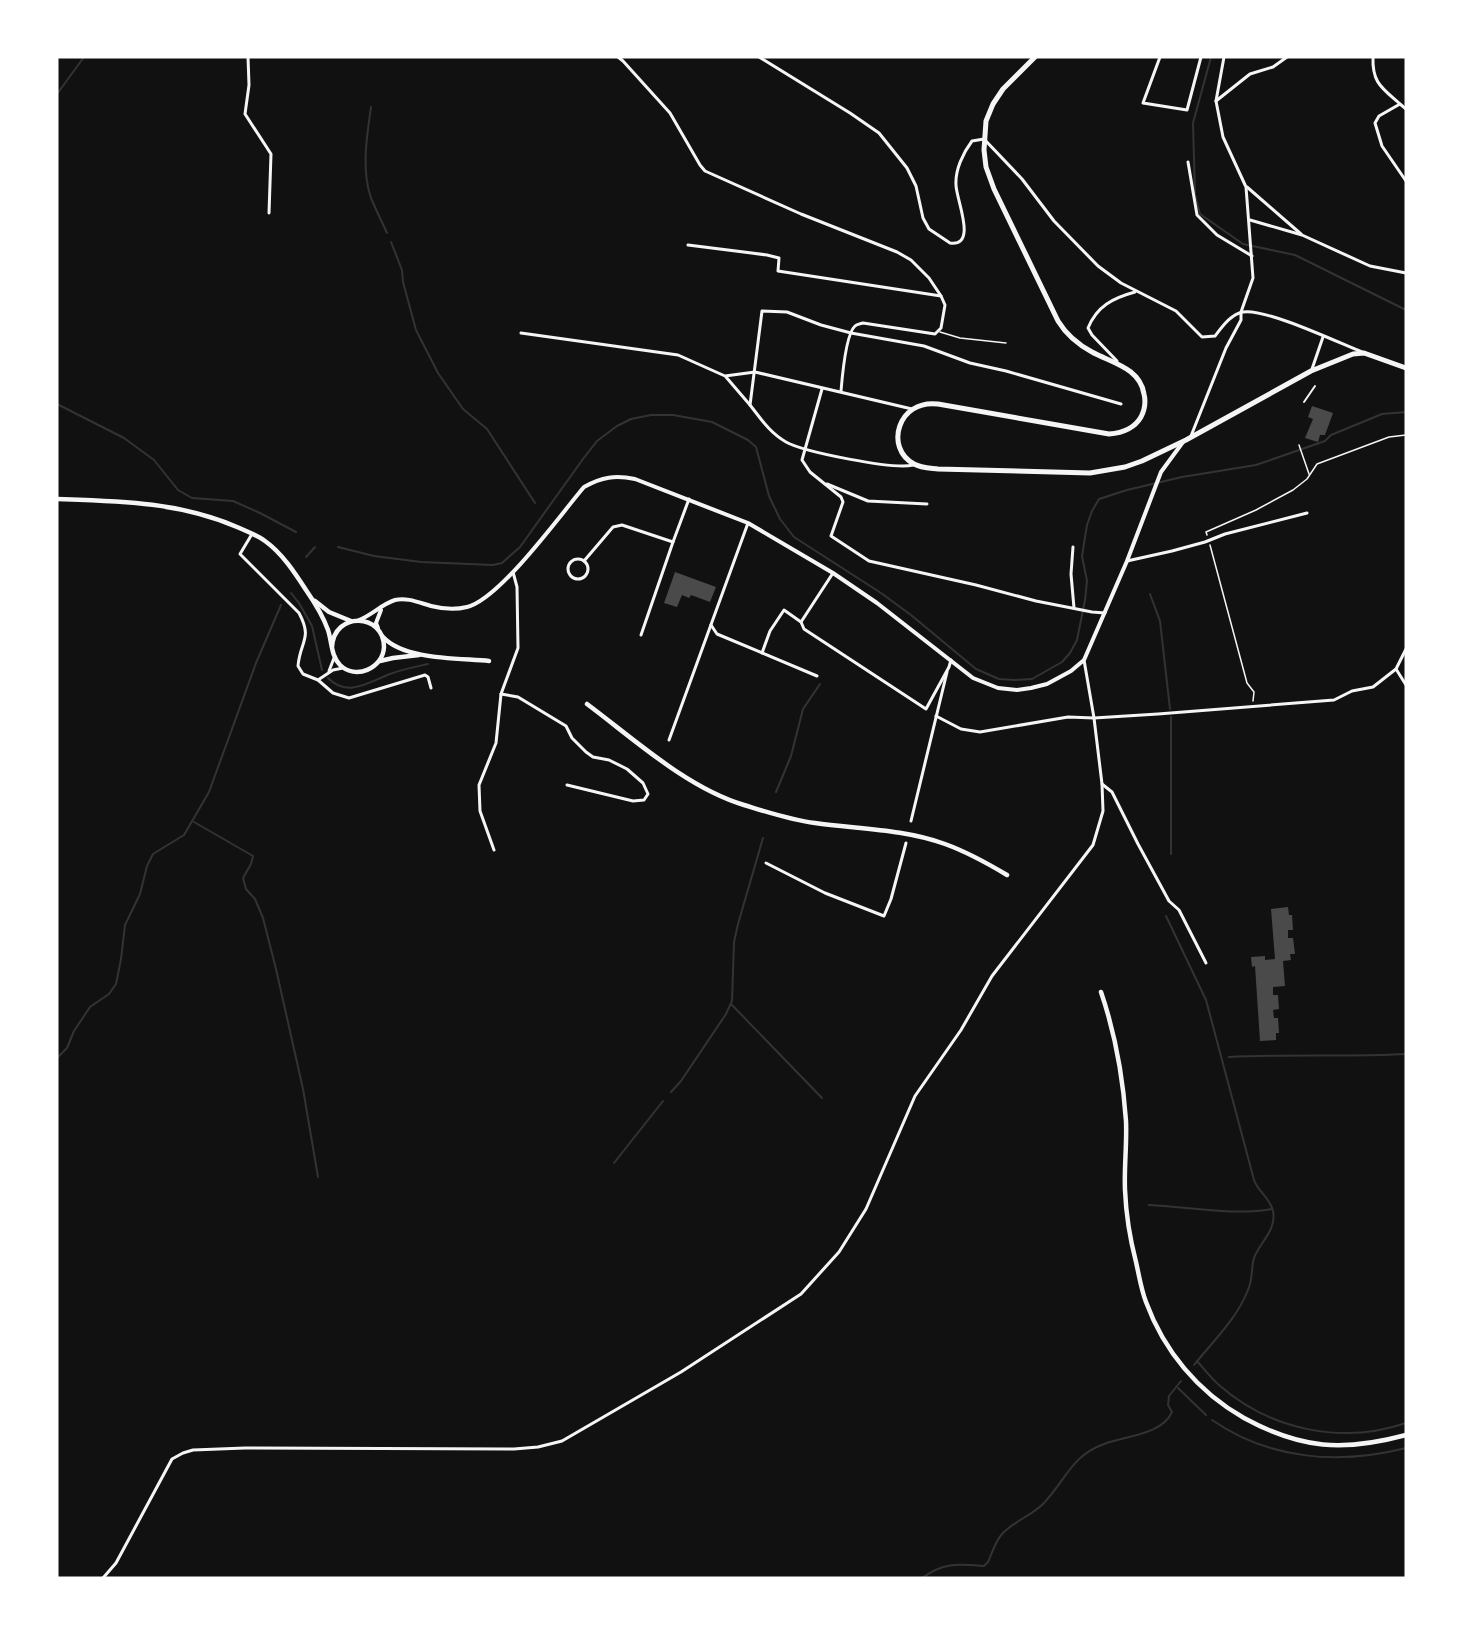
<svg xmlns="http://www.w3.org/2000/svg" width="1463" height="1635" viewBox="0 0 1463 1635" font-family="Poppins,sans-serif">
<rect width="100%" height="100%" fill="#111"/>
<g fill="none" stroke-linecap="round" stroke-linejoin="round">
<g stroke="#333" stroke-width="2">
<path d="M1211,57L1193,123L1195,195L1200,214L1243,244L1295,255L1406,310"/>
<path d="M57,94L84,57"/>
<path d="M371,107C367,136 361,169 371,198C376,210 382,222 387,233"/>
<path d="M391,242L402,270L403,282L416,330L438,373L463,409L487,429L535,503"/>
<path d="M57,404L124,438L154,460L178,490L192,498L233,501L260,513L296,532"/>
<path d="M338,547L374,556L421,562L493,565L502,563L520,547L583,459L597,441L617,426L631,419L651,415H673L712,422L748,440L756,447L769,496L780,519L794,537L881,593L911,615L976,669L999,679L1014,680L1032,679L1062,662L1070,653L1077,640L1085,600L1087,581L1082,556L1087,525L1092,511L1099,499L1127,490L1182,477L1256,465L1325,441L1331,435L1382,414L1406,412"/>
<path d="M306,557L315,547"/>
<path d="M291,593L299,603L312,626L322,670"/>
<path d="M1150,594L1160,621L1170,709"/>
<path d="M328,678C347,698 369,682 390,674C403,669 415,667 428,664"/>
<path d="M1171,717V854"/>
<path d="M776,792L791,756L803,709L820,684"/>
<path d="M194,822L253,856L251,864L243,878L246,889L255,899L263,918L276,969L303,1089L318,1177"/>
<path d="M1166,916L1206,1000L1254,1180C1258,1192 1270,1197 1273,1211C1277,1230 1260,1242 1254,1258C1251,1268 1253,1279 1248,1290C1236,1320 1214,1340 1194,1365"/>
<path d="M731,1004L822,1098"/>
<path d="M1229,1057C1288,1054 1347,1057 1406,1054"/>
<path d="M57,1058L67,1048L74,1031L90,1007L109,994L116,984L121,959L125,925L140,894L147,866L153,854L184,835L209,792L256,663L281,605"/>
<path d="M671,1092L681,1081L726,1014L732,1001L734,942L738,924L763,838"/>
<path d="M614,1163L663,1101"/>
<path d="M1149,1205C1190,1207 1232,1216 1272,1209"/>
<path d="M1197,1361C1204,1369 1211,1378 1219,1385C1270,1430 1342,1445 1406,1423"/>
<path d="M1178,1388L1206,1415"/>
<path d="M1212,1420C1270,1460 1339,1465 1406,1448"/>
<path d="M922,1578C944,1562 958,1564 984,1566L988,1562C992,1553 995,1542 1002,1534C1014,1521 1031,1516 1043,1504C1066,1480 1071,1456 1104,1444C1124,1436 1162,1435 1172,1412L1168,1405L1169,1396L1181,1381"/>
</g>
</g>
<g fill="#4a4a4a">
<path d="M1312,406L1333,413L1325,435H1320L1318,442L1305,438L1313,419L1308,417Z"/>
<path d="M675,572L716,587L710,602L691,595L689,598L682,595L677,607L664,603Z"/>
<path d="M1288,907L1289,915H1292L1293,930H1288V938H1293L1295,954H1290L1291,960L1283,961L1285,986L1273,987V995H1278L1279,1009L1273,1010L1274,1018H1278L1279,1033H1276V1040L1260,1041L1255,966L1252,967L1251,957L1265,956V960L1275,959L1271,909Z"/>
</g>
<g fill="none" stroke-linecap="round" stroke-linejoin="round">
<g stroke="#f5f5f5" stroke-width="1.5">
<path d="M1299,445L1309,474"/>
<path d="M1207,535L1206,532L1256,510L1293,490L1307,479L1317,464L1389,437L1406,435"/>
<path d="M1210,545L1247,683L1254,692L1253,701"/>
</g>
<path stroke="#f5f5f5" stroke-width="1.5" d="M940,332L960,338L1006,343"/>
<path stroke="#f5f5f5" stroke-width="2" d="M1304,402L1315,386"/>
<g stroke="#f5f5f5" stroke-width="3">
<path d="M248,57L249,85L245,114L271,154L269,213"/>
<path d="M618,57L623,61L670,113L700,165L705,171L801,214L897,252L911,260L929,278L941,296L945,305L941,328L935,334L863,323C860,324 857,324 855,326C846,334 842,379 841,391"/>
<path d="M759,57L850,113L879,133L907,168L916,186L923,218L929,229L950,243C978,247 956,199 956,185C955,170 963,153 972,141L984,139L1022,179L1054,221L1098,266L1121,283L1176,311L1202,337L1215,336C1222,327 1231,314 1243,312C1265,308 1337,342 1362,352"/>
<path d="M1160,57L1143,103L1187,110L1201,57"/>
<path d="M1373,57C1372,83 1382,88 1400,104"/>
<path d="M1216,101L1250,74L1273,67L1287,57"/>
<path d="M1406,109L1400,104L1379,116L1375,123L1382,146L1406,181"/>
<path d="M1188,162L1197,215L1217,235L1252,256"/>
<path d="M1247,187L1301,234"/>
<path d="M1250,220L1302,235L1370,266L1406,273"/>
<path d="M688,245L767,255L779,258L778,271L941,296"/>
<path d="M521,333L678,355L725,376L755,372L912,409"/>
<path d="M1117,361L1092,335L1088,328C1097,306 1113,298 1135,292"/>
<path d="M1312,369L1323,337"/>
<path d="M726,377L750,405"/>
<path d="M822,389L802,460L810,472L841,497L843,502L831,536L869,561L976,585L1036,601L1092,612L1105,613"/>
<path d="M1191,436L1226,348L1241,320V312L1253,278L1246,187L1223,137L1216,101L1224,57"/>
<path d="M913,465C894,470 804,452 786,442C770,433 761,419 750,405L762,311L787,312L821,325L851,333L924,346L970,363L1006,371L1121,404"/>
<path d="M827,484L868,501L927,504"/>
<path d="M252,534L240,554L299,613C313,639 300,641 298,666L303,674L318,680L333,693L349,698L425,675L428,677L431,688"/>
<path d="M1073,547L1071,574L1074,608"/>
<circle cx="578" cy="569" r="10"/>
<path d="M584,561L613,527L622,525L673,542L689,499"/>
<path d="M1127,561L1172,551L1205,542L1225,534L1307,513"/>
<path d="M801,622L833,573"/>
<path d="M711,625L717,634L817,676"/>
<path d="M641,635L673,542"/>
<path d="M762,653L770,631L784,610L801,622L804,629L926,709L949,667L951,660"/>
<path d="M1396,669L1406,685"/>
<path d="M329,671L334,658"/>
<path d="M318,680L333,670L343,668"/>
<path d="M501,694L518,697L566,726L572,738L586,752L593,757L609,760L627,769L643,783L648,794L644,800L633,801L567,785"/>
<path d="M936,716L961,729L980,732L1068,717L1094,718L1158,714L1334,700L1352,691L1373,687L1396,669L1406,649"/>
<path d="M669,740L748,523"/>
<path d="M1102,784L1112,792L1138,844L1169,901L1179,910L1206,963"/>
<path d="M911,821L947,672"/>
<path d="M494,850L480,811L479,785L496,743L501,694L518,648L517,587L513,572"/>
<path d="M766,863L825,893L884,916L891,899L906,843"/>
<path d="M103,1578L116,1563L172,1459L183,1453L193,1450L245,1448L514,1449L538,1447L562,1441L681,1372L801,1294L839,1252L866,1209L915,1096L961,1030L992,976L1093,845L1103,811L1102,784L1094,718L1084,660"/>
</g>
<g stroke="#f5f5f5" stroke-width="4">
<path d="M359,620C372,615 382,604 395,600C407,597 420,603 431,606C443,609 455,610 467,607C500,599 560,515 584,487C602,477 615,475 635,479L748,523L833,573L877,603L973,678L998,688L1017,690L1031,688L1047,684L1071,671L1084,660L1127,561L1161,472L1183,442"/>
<path d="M378,628L376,623L381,610"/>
</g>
<g stroke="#f5f5f5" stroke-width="4.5">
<path d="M57,499C118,501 180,502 237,527C246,531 257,535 265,541C282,553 295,573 306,590C315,603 323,616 328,630C332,642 331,656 340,665C355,680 383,669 384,647C384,613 334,611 332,647"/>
<path d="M315,601L329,612L351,621"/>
<path d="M383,637C404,660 459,658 489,661"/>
<path d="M380,661L393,658L419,655"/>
<path d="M587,704C634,739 687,788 744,805C767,812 791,820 815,823C858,829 904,829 945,844C967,852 987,863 1007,875"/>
<path d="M1101,992C1115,1033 1123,1078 1126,1121C1127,1144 1124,1167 1125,1190C1126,1214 1130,1239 1136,1262C1139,1275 1141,1289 1146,1302C1164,1351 1198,1392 1244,1418C1301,1449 1343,1452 1406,1435"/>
</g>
<path stroke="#f5f5f5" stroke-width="5" d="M1035,57L1003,89L993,104L986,121L984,150L986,167L994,189L1058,321C1066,334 1079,345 1092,352C1112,363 1140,368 1144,394C1146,402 1144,411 1141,417C1134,429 1122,433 1109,434L938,404C898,399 884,448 914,464C921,468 930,468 938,469L1090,473L1125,467L1142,461L1186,440L1311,371L1353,354L1364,353L1406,368"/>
</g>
<rect width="1463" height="1635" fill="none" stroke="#ffffff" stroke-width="117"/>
</svg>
